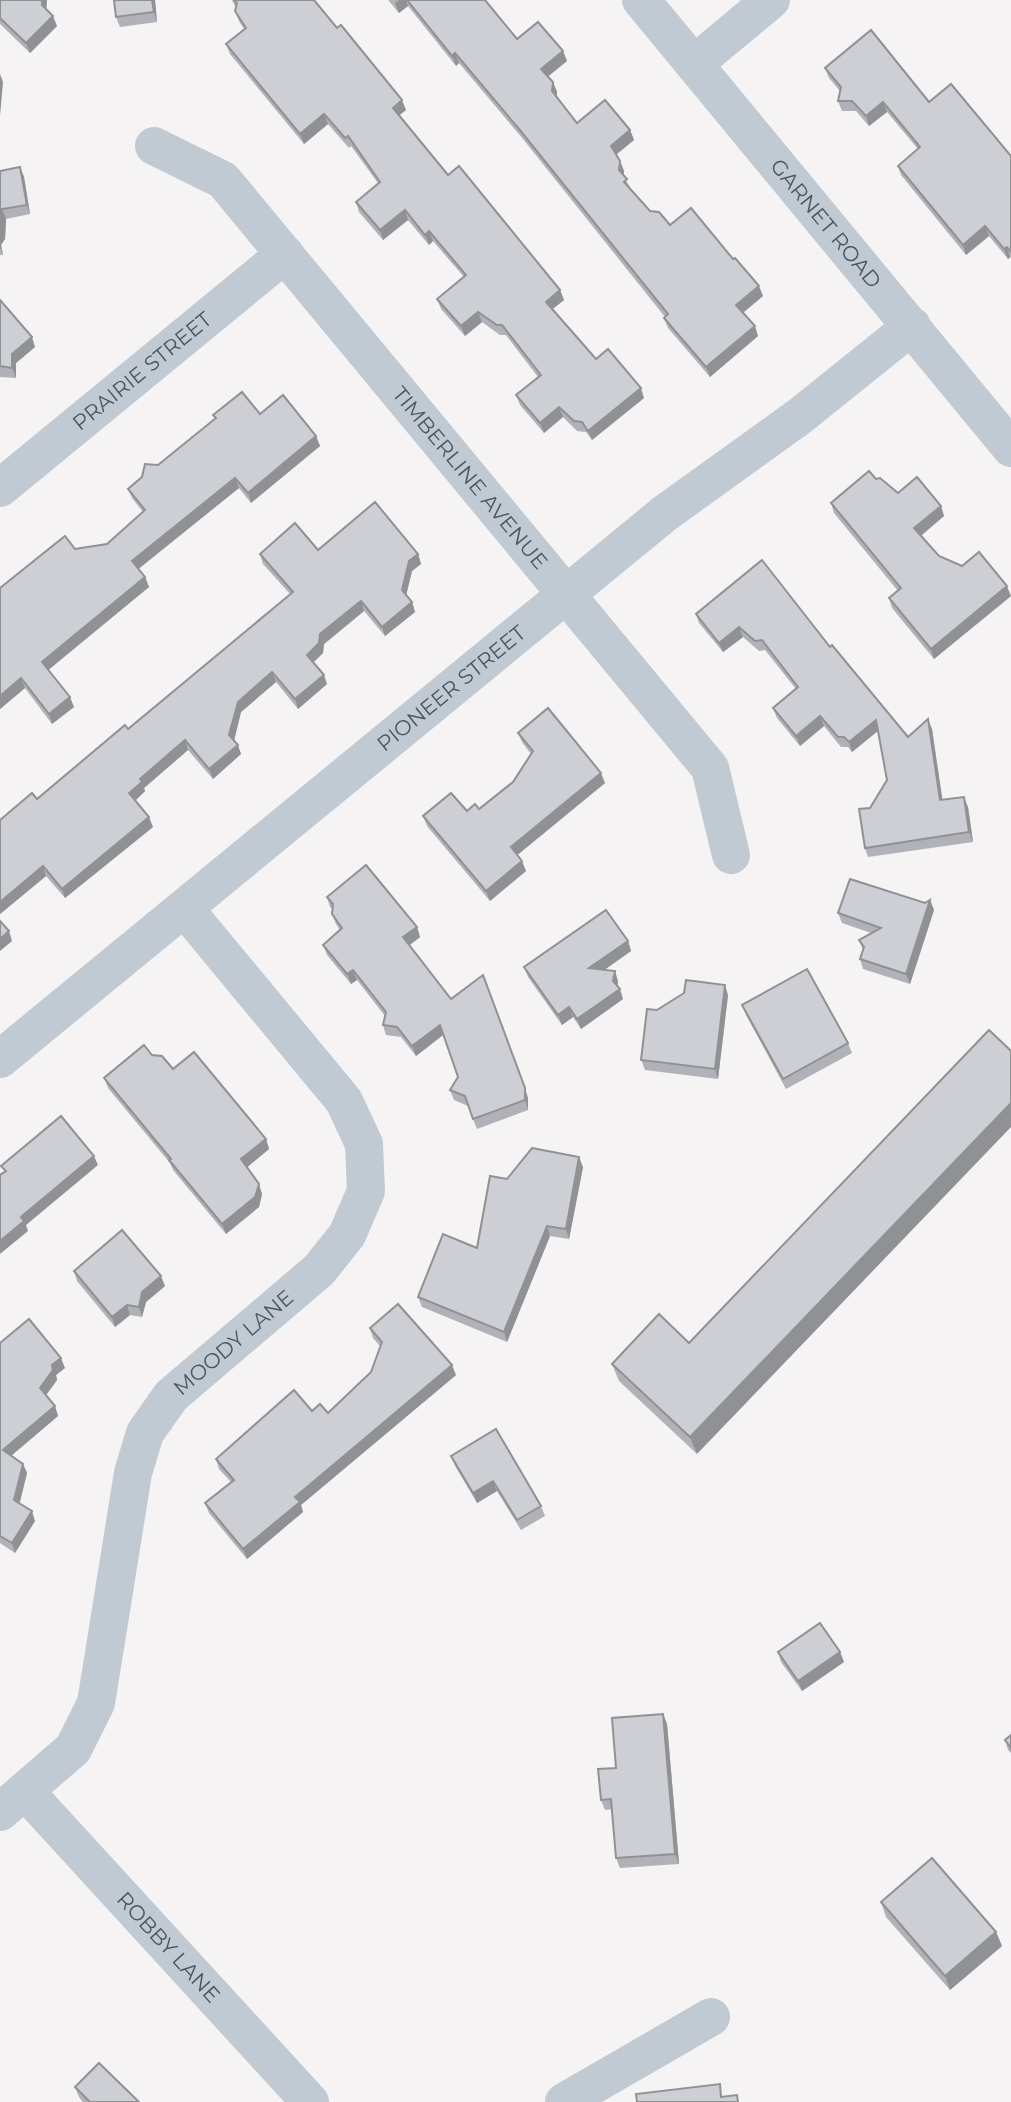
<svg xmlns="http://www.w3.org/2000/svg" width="1011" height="2102" viewBox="0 0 1011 2102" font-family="Montserrat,sans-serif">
<rect width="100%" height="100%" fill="#f5f3f3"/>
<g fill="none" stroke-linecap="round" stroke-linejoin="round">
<g stroke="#c1cad2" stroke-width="38">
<path id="s1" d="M641,0L1011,448"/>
<path d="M694,64L771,0"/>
<path id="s2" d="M154,146L223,180L710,768L731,855"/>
<path id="s3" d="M0,488L285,254"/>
<path id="s4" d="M0,1059L664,514L800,416L912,326"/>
<path id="s5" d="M25,1791L310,2102"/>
<path id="s6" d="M0,1812L73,1749L96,1703L133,1473L145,1433L171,1396L319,1270L347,1235L366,1191L364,1144L344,1101L185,909"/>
<path d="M564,2102L711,2017"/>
</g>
</g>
<g fill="#b0b2b7">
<path d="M0,0H47L46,9L57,26L30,53L0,24Z"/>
<path d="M114,0H155L157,22L120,27L116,17Z"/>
<path d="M232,0H314L406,110L399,115L448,175L560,290L564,300L552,309L596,359L644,398L592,440L586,432L577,431L563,417L544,433L520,405L516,395L538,377L506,335H500L482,322L465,336L441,309L437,299L464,277L433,241L429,245L408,220L383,240L359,212L356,202L378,183L351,146L349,148L328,124L304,144L230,54L226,44L244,29L239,21L235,11L236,8Z"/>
<path d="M388,0H485L517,39L563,51L567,61L548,76L553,82L557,92V96L577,123L630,130L634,140L616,155L620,161L624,171L623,175L631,189L650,211L670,225L763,296L743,313L758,336L710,377L668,328L664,318L665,317L523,139L459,63L456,66L408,6L399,13Z"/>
<path d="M825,68L929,102L1011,156V258L1010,257L1008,259L989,236L966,255L901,175L898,166L918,149L887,112L869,126L856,111H842L838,101L840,91L829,78Z"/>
<path d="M20,167L24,177L30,214L6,219L5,239L1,245L3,255H0V171Z"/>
<path d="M0,300L35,347L16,363V378L0,377Z"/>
<path d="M260,414L316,436L320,446L251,503L239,488L138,568L145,577L149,587L48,669L74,707L52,724L25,688L0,709V588L75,549L107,544L143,512L132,498L128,489L215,419L213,415Z"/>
<path d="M876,479L898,493L941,506L944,516L921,536L939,556L1011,596L934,659L892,608L889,598L898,591L834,513L831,503Z"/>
<path d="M318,550L418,554L421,564L412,571L406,595L412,602L415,612L385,636L364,611L324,644L323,653L313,663L327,684L298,709L276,682L241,712L234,740L241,754L213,779L188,750L144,788L145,791L135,800L153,827L65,898L46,876L0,914L37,799L128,729L290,594L263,564L260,554Z"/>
<path d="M696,614L830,647L908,737L932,729L942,800L968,807L973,842L868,857L865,848L870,808L887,780L878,731L852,752L848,747H841L824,726L800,746L777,718L773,708L796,689L765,650L759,651L743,637L723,652L699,623Z"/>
<path d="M518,733L605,783L517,855L526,871L490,901L427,826L423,816L467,811L479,809L513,782L531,754L522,742Z"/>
<path d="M327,897L417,927L420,937L410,945L528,1098V1110L477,1129L468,1106L454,1100L450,1090L458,1077L443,1035L416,1056L401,1037L386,1035L383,1025L385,1016L357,980L351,984L327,955L323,945L340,930L336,924L332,914L333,909L330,907Z"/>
<path d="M930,900L934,910L910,984L863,969L860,959L863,950L859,940L871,933L842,923L838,913L925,903Z"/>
<path d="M628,941L631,951L604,970L618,981L617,986L623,999L581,1029L573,1017L562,1025L528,977L524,967Z"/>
<path d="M728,995L718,1079L645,1070L641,1060L657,1010Z"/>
<path d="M742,1005L848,1043L852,1053L786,1089L746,1015Z"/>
<path d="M152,1055L266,1139L269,1149L247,1167L262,1194L259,1207L226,1234L173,1170L170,1163L108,1088L104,1078Z"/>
<path d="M583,1167L569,1239L550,1236L507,1342L422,1307L418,1297L477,1248L507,1179Z"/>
<path d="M74,1271L165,1286L146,1302L142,1317L130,1315L115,1327L77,1281Z"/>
<path d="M370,1328L456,1375L301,1505L303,1512L247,1559L209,1513L205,1503L231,1482L219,1469L216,1459L312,1411L328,1413L371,1372L380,1346L373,1338Z"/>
<path d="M0,1343L65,1368L56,1375L57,1380L46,1395L55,1406L58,1416L11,1456L23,1464L27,1473L19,1504L35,1521L15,1553L0,1543Z"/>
<path d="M689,1343L697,1454L619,1381L612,1364Z"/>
<path d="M451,1456L541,1506L545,1516L521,1530L497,1491L477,1503L455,1466Z"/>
<path d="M778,1652H840L844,1662L802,1691L781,1662Z"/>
<path d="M663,1714L667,1724L679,1864L620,1868L616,1858L612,1809L605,1810L601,1800L616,1768Z"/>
<path d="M1011,1735V1753L1008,1750L1005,1740Z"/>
<path d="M881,1902L996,1932L1002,1946L950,1990L886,1917Z"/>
<path d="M75,2087L139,2102H83L79,2097Z"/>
</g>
<g fill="#909195">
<path d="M42,0H47L46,15L42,5Z"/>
<path d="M152,0H155L157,22L154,12Z"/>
<path d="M399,0H406L408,6L399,13L395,3Z"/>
<path d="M53,16L57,26L30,53L26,43Z"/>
<path d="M563,51L567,61L545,79L541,69Z"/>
<path d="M455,53L459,63L456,66L452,56Z"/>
<path d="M0,74L3,82L0,116Z"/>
<path d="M553,82L557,92L556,101L552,91Z"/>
<path d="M402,100L406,110L396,118L393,108Z"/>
<path d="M883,102L887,112L869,126L866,116Z"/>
<path d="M324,114L328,124L304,144L300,134Z"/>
<path d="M630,130L634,140L614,156L611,146Z"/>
<path d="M620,161L624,171L623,180L619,170Z"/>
<path d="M20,167L24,177L30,214L27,205Z"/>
<path d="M2,209L6,219L5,239L1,245L3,255L0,247V232Z"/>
<path d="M405,210L408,220L383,240L380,230Z"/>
<path d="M985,226L989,236L966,255L963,245Z"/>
<path d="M429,231L433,241L429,245L425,235Z"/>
<path d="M1007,247L1010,257L1008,259L1004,249Z"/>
<path d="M759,286L763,296L740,315L736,305Z"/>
<path d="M560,290L564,300L549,312L546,302Z"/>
<path d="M478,312L482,322L465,336L461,326Z"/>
<path d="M755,326L758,336L710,377L706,367Z"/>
<path d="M32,337L35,347L16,363V378L12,368V354Z"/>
<path d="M641,388L644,398L592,440L588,431Z"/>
<path d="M559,407L563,417L544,433L540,423Z"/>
<path d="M316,436L320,446L251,503L248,493Z"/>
<path d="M235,478L239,488L136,571L132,561Z"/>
<path d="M941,506L944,516L918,538L914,528Z"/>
<path d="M418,554L421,564L412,571L405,600L402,590L409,561Z"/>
<path d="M145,577L149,587L46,672L42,662Z"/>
<path d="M1007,586L1011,596L934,659L931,649Z"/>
<path d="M361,601L364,611L324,644L323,653L310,665L307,655L320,634Z"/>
<path d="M412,602L415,612L385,636L382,627Z"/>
<path d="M739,627L743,637L723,652L719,643Z"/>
<path d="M272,672L276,682L241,712L233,745L229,735L238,702Z"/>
<path d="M324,675L327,684L298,709L295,699Z"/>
<path d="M21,678L25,688L0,709V696Z"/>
<path d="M70,697L74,707L52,724L49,714Z"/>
<path d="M820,716L824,726L800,746L796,736Z"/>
<path d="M928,719L932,729L944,810L940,800Z"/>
<path d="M876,720L879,730L852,752L849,742Z"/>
<path d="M185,740L188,750L144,788L145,791L133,803L129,793L140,779Z"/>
<path d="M238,745L241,754L213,779L209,769Z"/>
<path d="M601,773L605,783L515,857L511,847Z"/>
<path d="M964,797L968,807L973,842L969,832Z"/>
<path d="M149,817L153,827L65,898L62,889Z"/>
<path d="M522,861L526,871L490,901L486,891Z"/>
<path d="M43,866L46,876L0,914V902Z"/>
<path d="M930,900L934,910L910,984L906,974Z"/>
<path d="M417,927L420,937L407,947L403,937Z"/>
<path d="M9,931L12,941L0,951V939Z"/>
<path d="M628,941L631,951L593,978L589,968Z"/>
<path d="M353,970L357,980L351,984L347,974Z"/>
<path d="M615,971L618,981L617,991L613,981Z"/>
<path d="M725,985L728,995L718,1079L715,1069Z"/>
<path d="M620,989L623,999L581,1029L577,1019Z"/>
<path d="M569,1007L573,1017L562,1025L558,1015Z"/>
<path d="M440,1025L443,1035L416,1056L412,1046Z"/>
<path d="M525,1088L528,1098V1110L525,1100Z"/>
<path d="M1011,1103V1127L697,1454L690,1437Z"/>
<path d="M266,1139L269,1149L245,1169L241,1159Z"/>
<path d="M94,1156L98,1165L26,1225L28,1231L0,1254V1241L21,1217Z"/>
<path d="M579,1157L583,1167L569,1239L566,1229Z"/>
<path d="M259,1184L262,1194L259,1207L226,1234L222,1224Z"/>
<path d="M547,1226L550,1236L507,1342L504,1332Z"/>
<path d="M161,1276L165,1286L146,1302L142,1317L139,1307L142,1292Z"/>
<path d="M127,1305L130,1315L115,1327L112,1317Z"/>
<path d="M61,1358L65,1368L56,1375L57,1380L44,1398L40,1388L52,1365Z"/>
<path d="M452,1365L456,1375L301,1505L303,1512L247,1559L243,1549L295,1497Z"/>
<path d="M55,1406L58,1416L6,1460L3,1450Z"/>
<path d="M23,1464L27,1473L18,1510L14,1500Z"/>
<path d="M493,1481L497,1491L477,1503L473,1493Z"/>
<path d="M32,1511L35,1521L15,1553L12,1543Z"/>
<path d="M840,1652L844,1662L802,1691L798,1681Z"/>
<path d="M663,1714L667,1724L679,1864L675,1854Z"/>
<path d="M996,1932L1002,1946L950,1990L945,1976Z"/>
</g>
<g fill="#cdcfd5" stroke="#909195" stroke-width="2">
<path d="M0,0H42V5L53,16L26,43L0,18Z"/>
<path d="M114,0H152L154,12L116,17Z"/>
<path d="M234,0H314L337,28L341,25L402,100L393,108L448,175L459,166L560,290L546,302L596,359L608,349L641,388L588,431L582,422L574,421L559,407L540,423L516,395L541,375L502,325H497L478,312L461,326L437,299L466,275L429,231L425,235L405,210L380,230L356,202L380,182L348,136L345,138L324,114L300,134L226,44L246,28L235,11L237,3Z"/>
<path d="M407,0H485L517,39L538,22L563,51L541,69L553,82L552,91L577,123L605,100L630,130L611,146L620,161L619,170L627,179L624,182L650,211L659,212L670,225L691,208L733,259L735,258L759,286L736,305L755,326L706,367L664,318L668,314L519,129L455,53L452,56Z"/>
<path d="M871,30L929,102L951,84L1011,156V252L1007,247L1004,249L985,226L963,245L898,166L920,147L883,102L866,116L852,101H838L841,87L825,68Z"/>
<path d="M20,167L27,205L2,209V230L0,232V171Z"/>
<path d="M0,300L32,337L12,354V368L0,366Z"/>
<path d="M242,392L260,414L283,395L316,436L248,493L235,478L132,561L145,577L42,662L70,697L49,714L21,678L0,696V588L65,536L75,549L107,544L145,510L128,489L142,477L145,464L158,465L216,418L213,415Z"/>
<path d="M869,471L876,479L880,478L898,493L917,477L941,506L914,528L939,556L962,566L979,552L1007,586L931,649L889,598L901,588L831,503Z"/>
<path d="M375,502L418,554L409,561L402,590L412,602L382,627L361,601L320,634L319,643L307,655L324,675L295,699L272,672L238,702L229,735L238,745L209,769L185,740L140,779L142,782L129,793L149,817L62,889L43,866L0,902V820L32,793L37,799L125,725L128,729L293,592L260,554L295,523L318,550Z"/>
<path d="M762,560L830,647L832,645L908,737L928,719L940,800L964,797L969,832L865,848L859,809L870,808L887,780L876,720L849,742L844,737H838L820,716L796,736L773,708L798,687L762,640L755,641L739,627L719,643L696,614Z"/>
<path d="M548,708L601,773L511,847L522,861L486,891L423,816L451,793L467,811L475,804L479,809L513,782L533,751L518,733Z"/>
<path d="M366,865L417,927L403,937L451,999L483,975L525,1088V1100L473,1119L465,1096L450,1090L458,1077L440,1025L412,1046L397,1027L383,1025L386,1012L353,970L347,974L323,945L342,928L332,914L333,904L327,897Z"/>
<path d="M850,879L925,903L930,900L906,974L860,959L864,947L859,940L881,928L838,913Z"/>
<path d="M606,910L628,941L589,968L615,971L613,981L620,989L577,1019L569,1007L558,1015L524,967Z"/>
<path d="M0,921L9,931L0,939Z"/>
<path d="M807,969L848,1043L783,1079L742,1005Z"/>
<path d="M686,980L725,985L715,1069L641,1060L647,1009L657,1010L684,993Z"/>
<path d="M989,1030L1011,1051V1103L690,1437L612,1364L659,1314L689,1343Z"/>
<path d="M144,1045L152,1055L162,1056L173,1069L194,1052L266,1139L241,1159L259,1184L255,1197L222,1224L169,1160L171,1159L104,1078Z"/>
<path d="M61,1116L94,1156L21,1217L24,1221L0,1241V1175L6,1171L1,1166Z"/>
<path d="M532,1148L579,1157L566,1229L547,1226L504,1332L418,1297L443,1234L477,1248L490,1176L507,1179Z"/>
<path d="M122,1230L161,1276L142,1292L139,1307L127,1305L112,1317L74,1271Z"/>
<path d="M398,1304L452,1365L295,1497L300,1502L243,1549L205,1503L234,1480L216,1459L294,1390L312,1411L320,1404L328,1413L371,1372L382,1342L370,1328Z"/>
<path d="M29,1319L61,1358L52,1365L53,1370L40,1388L55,1406L3,1450L23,1464L14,1500L32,1511L12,1543L0,1536V1343Z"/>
<path d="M496,1429L541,1506L517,1520L493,1481L473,1493L451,1456Z"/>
<path d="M820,1623L840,1652L798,1681L778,1652Z"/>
<path d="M663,1714L675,1854L616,1858L611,1799L601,1800L598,1769L616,1768L612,1718Z"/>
<path d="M1011,1735V1748L1005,1740Z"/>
<path d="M932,1858L996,1932L945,1976L881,1902Z"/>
<path d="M99,2063L139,2102H90L75,2087Z"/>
<path d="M720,2084L721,2097L737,2095L738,2102H637L636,2094Z"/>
</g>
<g text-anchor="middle" stroke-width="6" stroke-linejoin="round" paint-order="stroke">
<g font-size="21" fill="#4a5661" stroke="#fff">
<text dy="7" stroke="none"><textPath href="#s1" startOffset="290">GARNET ROAD</textPath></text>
<text dy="7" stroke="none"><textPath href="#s3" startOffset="184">PRAIRIE STREET</textPath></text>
<text dy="7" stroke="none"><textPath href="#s2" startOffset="464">TIMBERLINE AVENUE</textPath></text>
<text dy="7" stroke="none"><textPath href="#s4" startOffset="584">PIONEER STREET</textPath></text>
<text dy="7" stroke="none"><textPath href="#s6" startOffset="550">MOODY LANE</textPath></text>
<text dy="7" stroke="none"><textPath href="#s5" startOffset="212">ROBBY LANE</textPath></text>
</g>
</g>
</svg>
